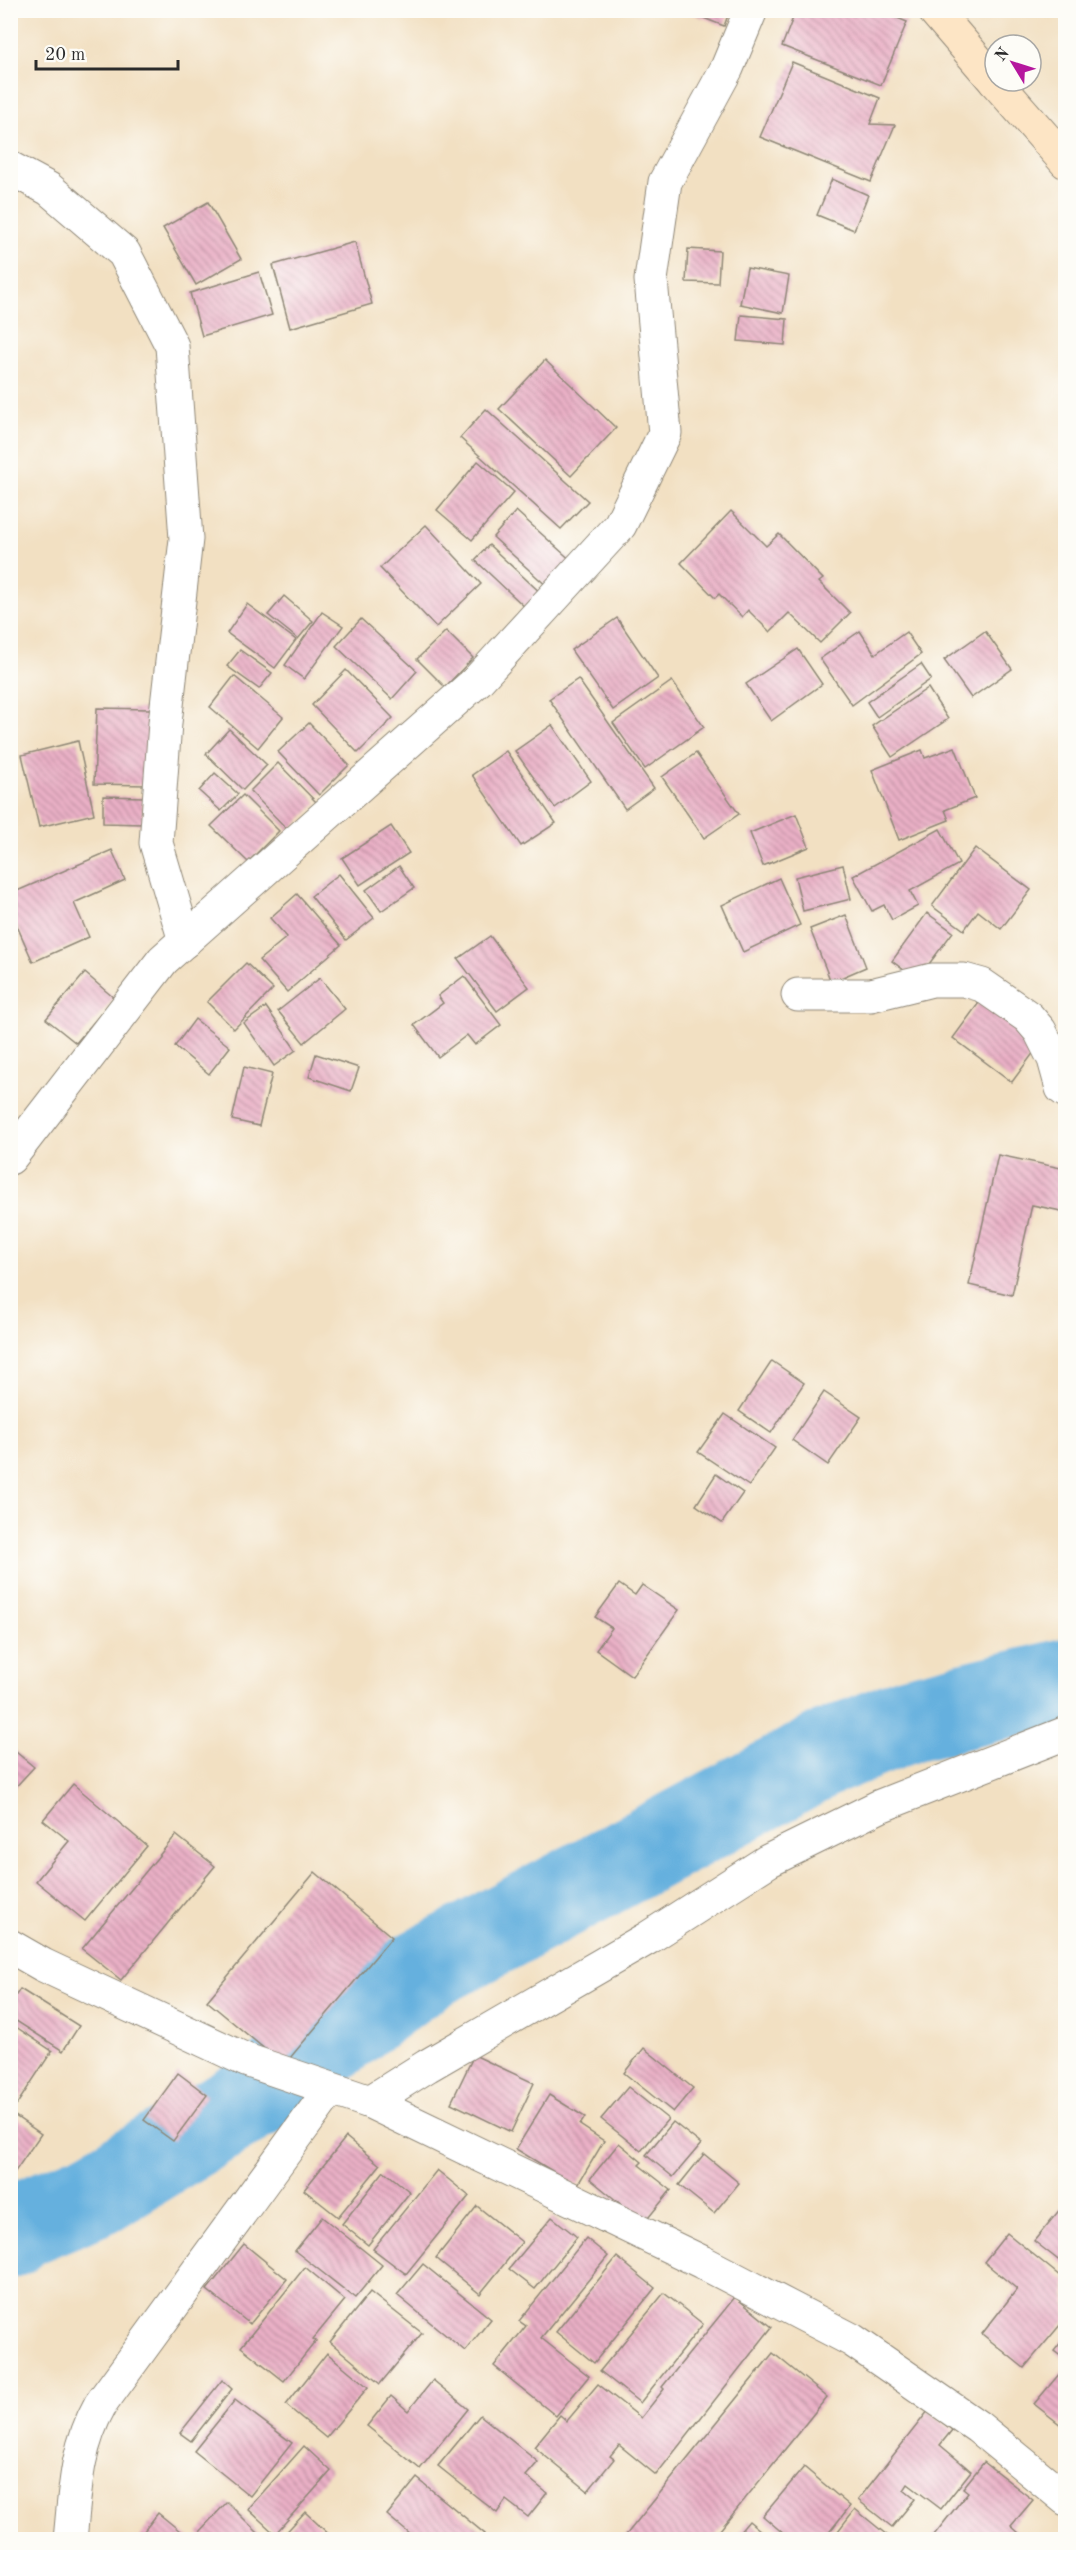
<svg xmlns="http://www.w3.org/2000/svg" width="1076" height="2550" viewBox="0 0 1076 2550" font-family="'Old Standard TT',serif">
<defs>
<pattern id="building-back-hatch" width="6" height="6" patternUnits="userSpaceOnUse" patternTransform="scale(1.5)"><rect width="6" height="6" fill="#eab0c6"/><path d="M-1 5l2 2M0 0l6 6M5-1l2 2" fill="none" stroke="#be8fa1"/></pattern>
</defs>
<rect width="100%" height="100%" fill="#fdfcf7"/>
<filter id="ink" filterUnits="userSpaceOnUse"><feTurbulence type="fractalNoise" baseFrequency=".0167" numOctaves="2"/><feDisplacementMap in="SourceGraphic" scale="12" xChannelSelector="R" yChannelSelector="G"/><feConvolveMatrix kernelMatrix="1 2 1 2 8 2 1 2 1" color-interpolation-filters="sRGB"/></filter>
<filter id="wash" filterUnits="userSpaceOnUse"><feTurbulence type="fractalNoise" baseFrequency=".008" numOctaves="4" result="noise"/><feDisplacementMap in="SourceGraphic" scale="24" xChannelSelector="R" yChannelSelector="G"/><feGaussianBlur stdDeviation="1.35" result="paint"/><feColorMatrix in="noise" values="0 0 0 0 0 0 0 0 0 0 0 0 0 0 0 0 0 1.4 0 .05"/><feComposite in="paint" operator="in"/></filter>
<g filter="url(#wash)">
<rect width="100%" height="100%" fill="#f2e0c2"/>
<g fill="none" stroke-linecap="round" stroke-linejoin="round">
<path stroke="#65b0de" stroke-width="86" d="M10,2235L20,2225L99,2192L259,2094L420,1972L827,1753L910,1719L1066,1681"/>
</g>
<g id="blocks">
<g fill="url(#building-back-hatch)">
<path d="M683,10H730L724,26Z"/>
<path d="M796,10H878L907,22L881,85L782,46Z"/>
<path d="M792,62L880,98L870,124L895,125L871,182L760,137Z"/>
<path d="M832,179L868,195L854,230L817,215Z"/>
<path d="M208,202L241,259L196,285L163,228Z"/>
<path d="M355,242L372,304L290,328L273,265Z"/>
<path d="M688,249L720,251L718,283L686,282Z"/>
<path d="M747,268L789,276L783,313L740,304Z"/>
<path d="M259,272L272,315L202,336L190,293Z"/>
<path d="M741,315L787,319L785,345L738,341Z"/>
<path d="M545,360L616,428L571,476L499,409Z"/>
<path d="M486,409L588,501L561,529L460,438Z"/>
<path d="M478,461L514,492L472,540L437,510Z"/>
<path d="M516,511L574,563L550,589L493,537Z"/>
<path d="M731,511L766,546L779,534L823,579L819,582L850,613L820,643L789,613L770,632L748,610L742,617L719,594L715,598L681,563Z"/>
<path d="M426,525L481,584L436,627L380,568Z"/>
<path d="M489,545L543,595L529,611L475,560Z"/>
<path d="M284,596L313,621L298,639L268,615Z"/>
<path d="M247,604L296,640L275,668L227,633Z"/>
<path d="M322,612L343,626L304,679L285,665Z"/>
<path d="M617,618L658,678L613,710L571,650Z"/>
<path d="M361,619L417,671L392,699L336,646Z"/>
<path d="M446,631L473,658L445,687L417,659Z"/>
<path d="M860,631L875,654L906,632L921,654L852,705L820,659Z"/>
<path d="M985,631L1012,669L971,698L944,660Z"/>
<path d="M798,649L822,684L771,721L746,684Z"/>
<path d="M240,650L272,673L259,689L227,666Z"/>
<path d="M921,664L931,679L877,717L867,702Z"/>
<path d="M346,670L393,718L358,753L312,705Z"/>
<path d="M234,676L283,717L258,748L210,707Z"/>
<path d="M578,679L654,788L625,809L549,699Z"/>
<path d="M672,681L704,727L645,769L613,723Z"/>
<path d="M928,688L948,719L892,757L872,726Z"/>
<path d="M97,708L150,709L147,785L94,784Z"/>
<path d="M309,723L349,765L319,795L278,752Z"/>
<path d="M552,725L591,781L555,808L515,751Z"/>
<path d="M229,729L267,765L243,790L206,754Z"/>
<path d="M78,741L94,814L39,827L22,755Z"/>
<path d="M955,747L975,798L945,810L949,820L899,840L872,770L922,750L925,758Z"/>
<path d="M506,751L556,823L521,846L472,775Z"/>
<path d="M696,753L739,814L704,838L662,777Z"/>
<path d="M278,763L317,803L289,831L250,791Z"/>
<path d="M215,773L238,794L221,811L199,791Z"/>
<path d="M243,795L279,831L248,862L211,826Z"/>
<path d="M103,796L143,797V824L103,823Z"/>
<path d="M796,814L809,847L763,866L750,833Z"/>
<path d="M391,826L409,853L360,885L342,858Z"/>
<path d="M940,829L959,864L910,891L918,906L892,920L884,905L872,911L853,876Z"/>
<path d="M975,848L1031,890L1001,929L978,911L964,930L932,906Z"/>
<path d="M112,850L125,880L74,903L89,937L33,962L10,910V894Z"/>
<path d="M843,865L851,899L803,911L795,877Z"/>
<path d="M399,866L414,888L381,911L366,890Z"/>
<path d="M339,874L374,918L346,940L311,896Z"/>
<path d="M779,878L800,925L743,952L722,905Z"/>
<path d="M297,894L341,945L287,992L259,960L287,937L270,918Z"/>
<path d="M927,913L953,932L917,980L892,961Z"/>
<path d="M846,915L866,967L831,982L810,929Z"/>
<path d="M490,936L529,987L497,1011L458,959Z"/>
<path d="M246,963L273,989L234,1029L207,1002Z"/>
<path d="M85,973L114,998L76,1043L46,1019Z"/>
<path d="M464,976L501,1025L475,1045L467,1035L438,1057L414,1025L443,1003L438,996Z"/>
<path d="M320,978L345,1009L304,1043L278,1011Z"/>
<path d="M981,1000L1040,1044L1012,1082L953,1038Z"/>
<path d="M266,1007L296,1050L274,1066L244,1023Z"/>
<path d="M195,1019L230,1047L209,1074L175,1046Z"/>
<path d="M316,1054L359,1068L351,1091L309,1077Z"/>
<path d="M244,1067L272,1074L259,1126L232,1120Z"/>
<path d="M998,1155L1066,1169V1212L1032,1205L1012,1295L969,1285Z"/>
<path d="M772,1361L804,1383L771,1433L739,1411Z"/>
<path d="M824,1392L861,1417L828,1465L792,1440Z"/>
<path d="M725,1414L775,1448L749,1486L698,1452Z"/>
<path d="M716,1474L743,1493L722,1523L696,1505Z"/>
<path d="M619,1584L635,1595L642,1585L679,1610L632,1676L596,1650L612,1628L595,1617Z"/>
<path d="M10,1747L34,1767L10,1793Z"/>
<path d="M73,1784L147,1846L85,1921L36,1881L69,1841L43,1820Z"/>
<path d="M176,1835L215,1866L121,1980L82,1949Z"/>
<path d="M315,1872L392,1937L284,2065L207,2001Z"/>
<path d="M20,1989L79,2026L63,2051L10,2017V2004Z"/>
<path d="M10,2023L52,2051L11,2113L41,2134L14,2173L10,2170Z"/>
<path d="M644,2048L693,2088L673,2112L624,2073Z"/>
<path d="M474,2055L534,2083L511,2132L451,2103Z"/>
<path d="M178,2073L207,2095L173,2141L144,2120Z"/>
<path d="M628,2087L668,2119L641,2151L601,2119Z"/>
<path d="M549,2095L585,2117L580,2125L604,2141L577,2186L516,2149Z"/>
<path d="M673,2122L701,2144L673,2177L646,2155Z"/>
<path d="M346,2137L380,2165L338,2217L304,2190Z"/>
<path d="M619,2143L642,2162L639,2165L671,2190L644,2223L590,2179Z"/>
<path d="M704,2154L739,2183L714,2213L679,2185Z"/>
<path d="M437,2170L469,2196L406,2274L373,2249Z"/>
<path d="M384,2171L410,2192L368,2245L342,2224Z"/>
<path d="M1066,2202V2266L1034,2241Z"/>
<path d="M477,2206L522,2242L480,2294L436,2258Z"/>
<path d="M322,2217L382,2265L355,2298L295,2251Z"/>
<path d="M552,2217L577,2237L535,2289L509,2269Z"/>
<path d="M1007,2233L1066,2281V2318L1024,2368L982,2334L1017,2289L984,2262Z"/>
<path d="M586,2238L608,2256L541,2338L589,2376L556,2416L494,2366L526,2326L519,2321Z"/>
<path d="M244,2244L287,2279L250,2324L207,2290Z"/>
<path d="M617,2257L655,2288L594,2363L556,2332Z"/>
<path d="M423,2264L491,2319L465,2351L397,2295Z"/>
<path d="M305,2267L345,2300L313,2339L316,2341L284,2381L241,2347Z"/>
<path d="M370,2292L422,2333L380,2384L330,2342Z"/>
<path d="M664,2293L703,2324L640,2403L600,2371Z"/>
<path d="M735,2297L772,2327L656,2475L619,2445L610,2456L614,2459L588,2491L534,2447L560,2415L567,2421L598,2384L641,2418L664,2389L662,2387Z"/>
<path d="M1066,2336V2360L1054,2351Z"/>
<path d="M327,2353L368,2387L326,2438L286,2405Z"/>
<path d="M773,2353L827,2397L712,2540H622Z"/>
<path d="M1066,2366V2429L1034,2404Z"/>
<path d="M222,2380L232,2389L191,2441L180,2433Z"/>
<path d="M433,2380L468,2409L420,2469L367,2426L391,2396L408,2411Z"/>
<path d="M235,2400L292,2443L250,2496L194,2451Z"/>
<path d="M928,2411L952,2430L940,2445L971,2471L941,2509L908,2484L904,2490L915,2499L892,2527L858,2500Z"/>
<path d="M480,2415L538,2462L526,2476L547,2493L528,2517L506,2500L497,2513L438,2466Z"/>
<path d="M304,2446L331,2471L275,2534L248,2509Z"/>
<path d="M984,2462L1033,2500L1011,2526L1027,2540H930L968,2492L963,2488Z"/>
<path d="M804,2467L850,2506L823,2540H791L763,2516Z"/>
<path d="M417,2478L485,2534L481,2540H417L387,2515Z"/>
<path d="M227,2502L265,2540H204L198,2533Z"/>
<path d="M855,2509L893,2540H831Z"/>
<path d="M305,2512L335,2540H279Z"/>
<path d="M158,2513L191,2540H137Z"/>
<path d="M749,2521L772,2540H733Z"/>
</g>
</g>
</g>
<g filter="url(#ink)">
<use href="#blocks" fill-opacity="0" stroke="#8e8676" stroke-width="1.5"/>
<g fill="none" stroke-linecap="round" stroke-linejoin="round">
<defs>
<g id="minor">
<path d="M10,168L49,189L124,253L172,346L186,539L165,723L156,843L185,941"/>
<path d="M798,995H871L932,980H964L982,985L1028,1017L1040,1031L1054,1059L1062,1088L1066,1091"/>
<path d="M10,1158L163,960L477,681L620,525L665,433L651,280L665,182L727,68L751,10"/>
<path d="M10,1946L43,1965L246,2060L370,2102L702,2262L852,2340L978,2427L1066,2499"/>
<path d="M370,2102L427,2066L648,1938L768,1861L880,1806L1066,1733"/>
<path d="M70,2540C75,2491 76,2448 100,2405L330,2090"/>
</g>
<g id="secondary">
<path d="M934,10L995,81"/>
<path d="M995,81L1066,162"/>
</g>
</defs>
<use href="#minor" stroke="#8e8676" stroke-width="35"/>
<use href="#secondary" stroke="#8e8676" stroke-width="35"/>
<use href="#minor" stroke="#fff" stroke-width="33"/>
<use href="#secondary" stroke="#fde5c5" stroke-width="33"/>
</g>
</g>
<rect width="1076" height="2550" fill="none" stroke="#fdfcf7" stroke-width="36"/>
<g transform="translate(1013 63) rotate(308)"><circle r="28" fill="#fdfcf7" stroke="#a9a8a5" stroke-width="1.5"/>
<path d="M0-4.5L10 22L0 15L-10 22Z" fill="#b5179e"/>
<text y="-9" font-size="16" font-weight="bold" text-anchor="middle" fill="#2b2b2b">N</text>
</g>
<path d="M36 60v9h142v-9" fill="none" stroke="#2b2b2b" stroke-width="3"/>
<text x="45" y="60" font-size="18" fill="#2b2b2b" stroke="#fdfcf7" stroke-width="4.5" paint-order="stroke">20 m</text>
</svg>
